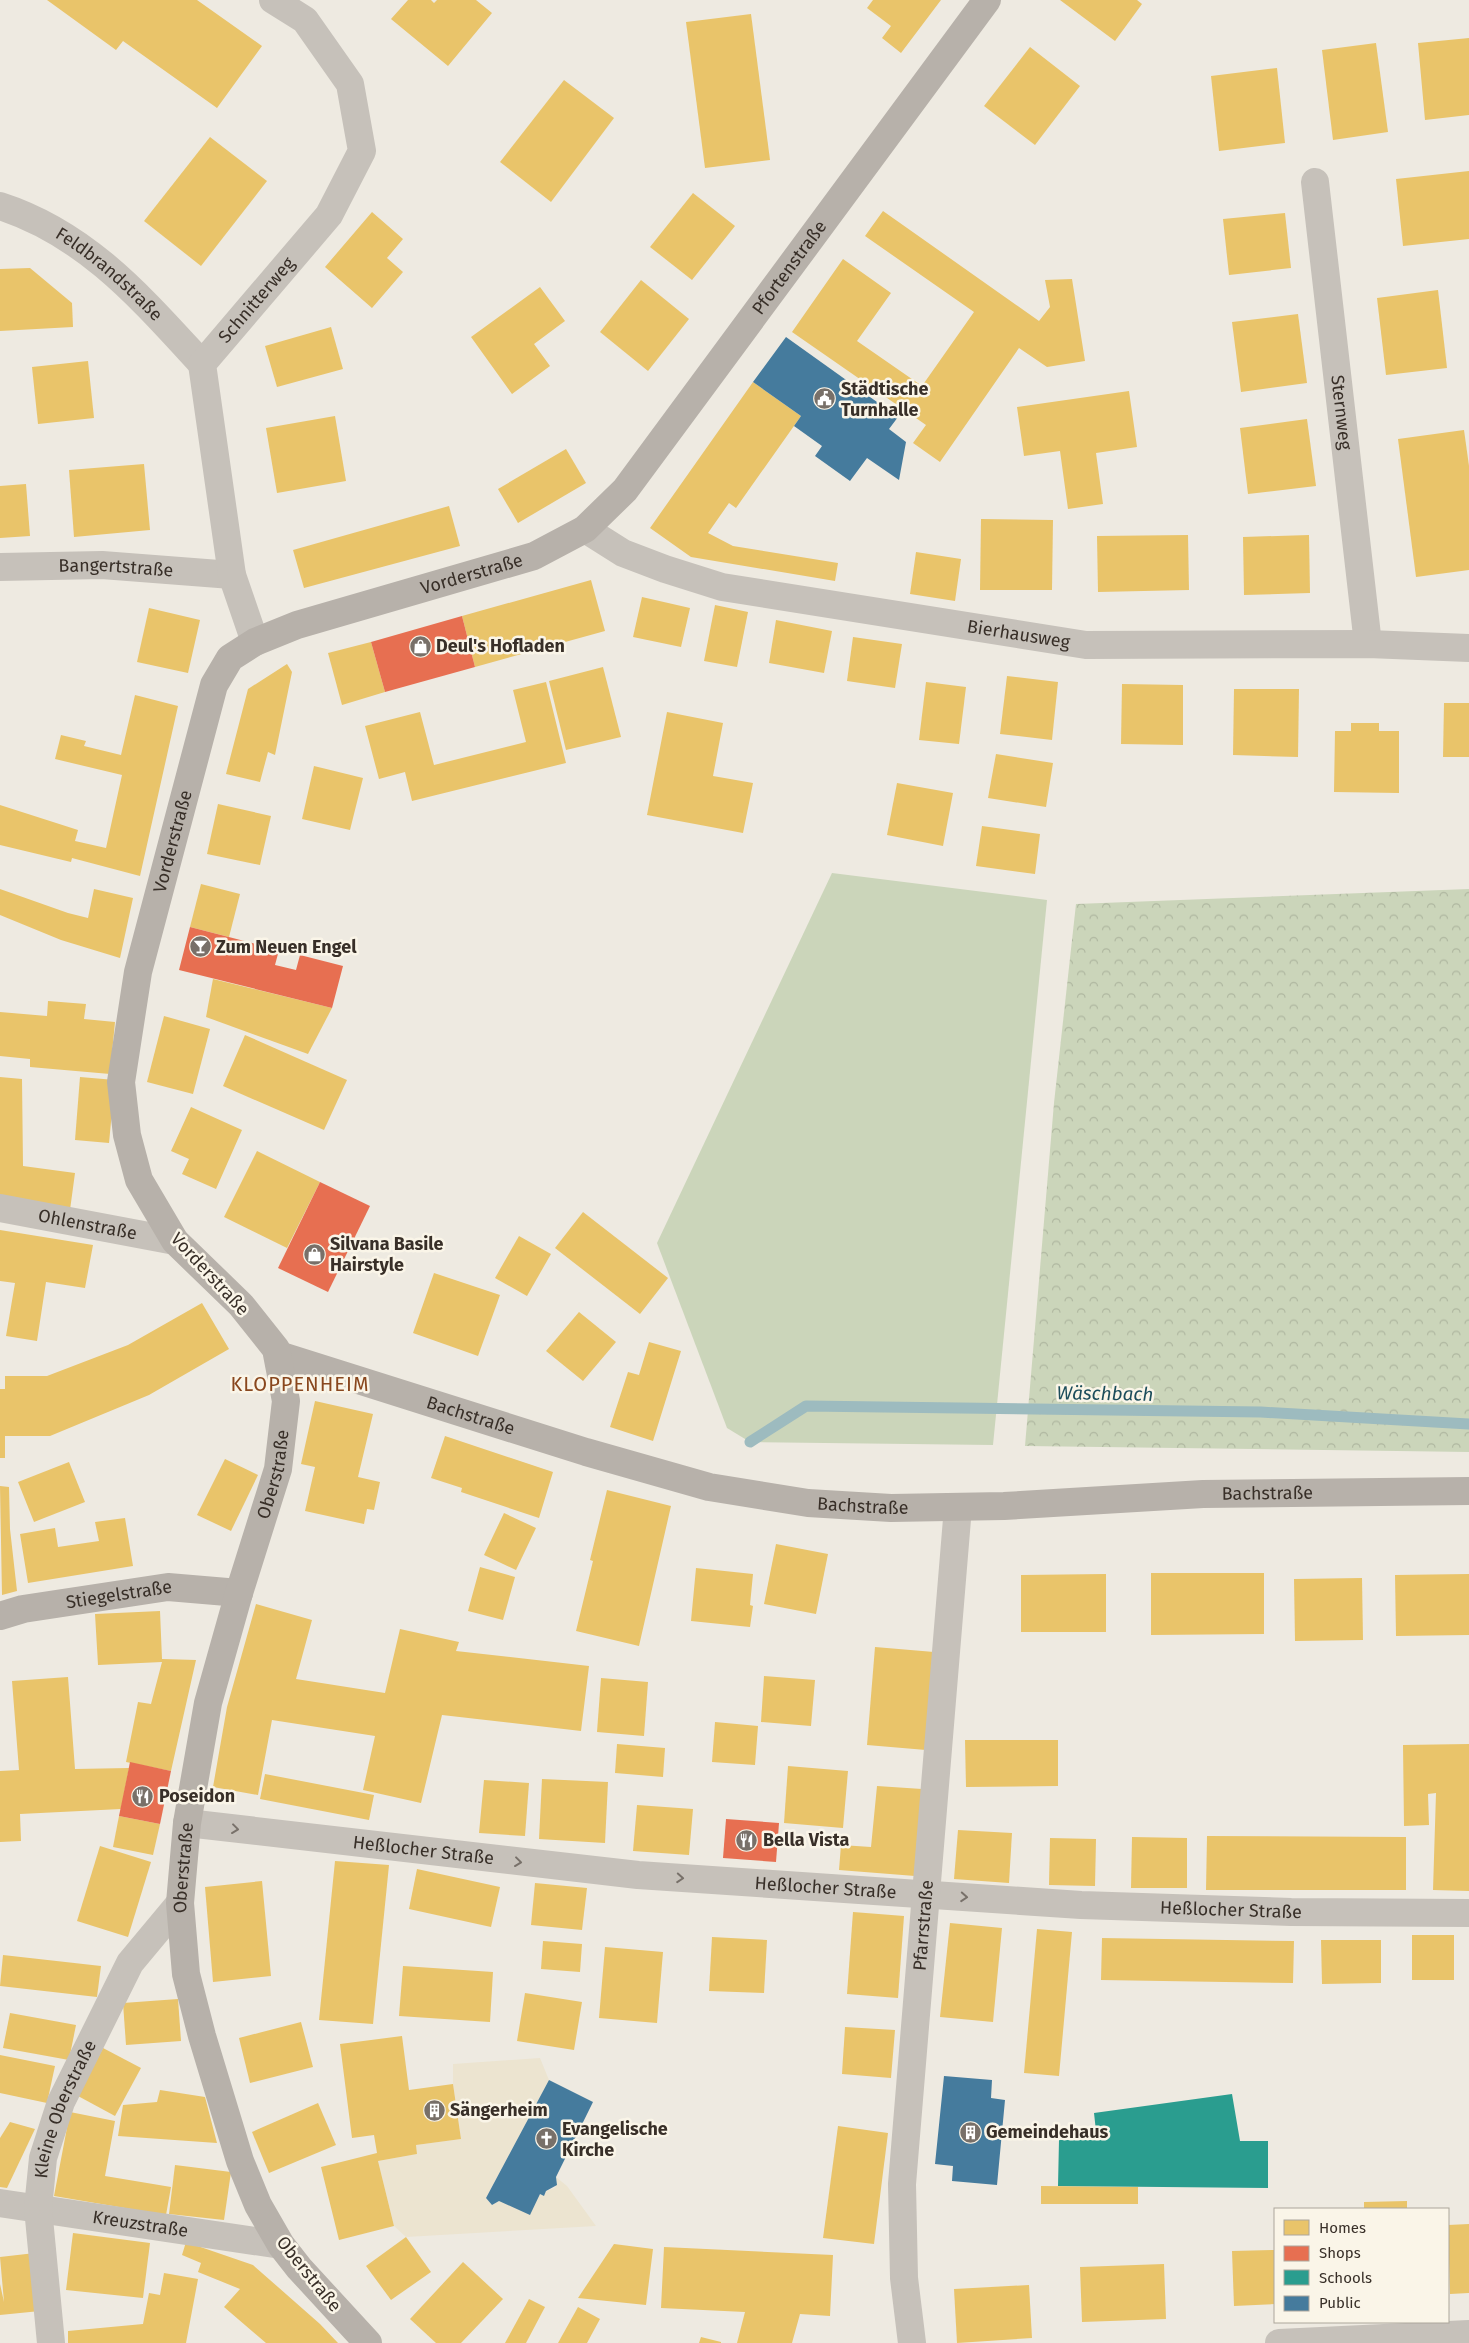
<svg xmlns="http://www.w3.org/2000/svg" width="1469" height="2343" viewBox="0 0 1469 2343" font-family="'Fira Sans',sans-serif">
<defs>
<pattern id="forest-crowns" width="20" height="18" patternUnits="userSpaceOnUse" patternTransform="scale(1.25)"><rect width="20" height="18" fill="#cbd5ba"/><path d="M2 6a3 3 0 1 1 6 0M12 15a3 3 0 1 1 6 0" fill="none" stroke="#afb7a0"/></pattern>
</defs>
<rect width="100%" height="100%" fill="#eeeae1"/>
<path fill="url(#forest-crowns)" d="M1469,889V1452L1025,1446L1054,1103L1076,904Z"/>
<path fill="#cbd5ba" d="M832,873L1047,900L993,1445L750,1442L727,1428L657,1243Z"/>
<path fill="#ece4d0" d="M540,2058L549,2080L486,2198L492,2205L499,2201L540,2194L544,2196L546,2191L555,2188L557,2183L556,2177L567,2186L596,2226L406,2237L394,2226L378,2161L417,2154L416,2145L461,2139L453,2084V2064Z"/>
<g fill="#e9c46a">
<path d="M47,0H197L262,46L217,108L123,41L116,50Z"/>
<path d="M408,0H431L434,3L437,0H476L492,13L448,66L391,19Z"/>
<path d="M873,0H941L901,53L882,38L891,26L867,8Z"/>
<path d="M1060,0H1137L1142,4L1115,41Z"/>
<path d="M751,14L770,160L705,168L686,22Z"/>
<path d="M1469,38V115L1425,120L1418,43Z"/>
<path d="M1376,43L1388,132L1333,140L1322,50Z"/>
<path d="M1030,47L1080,86L1035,145L984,106Z"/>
<path d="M1277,68L1285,143L1219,151L1211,76Z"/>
<path d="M564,80L614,118L551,202L500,162Z"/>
<path d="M210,137L267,181L201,266L144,221Z"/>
<path d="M1469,171V239L1403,246L1396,179Z"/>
<path d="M693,193L735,226L692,280L650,247Z"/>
<path d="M883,211L1039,321L1050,307L1045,280L1072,279L1085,361L1047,367L1019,348L940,462L913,443L926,425L792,332L843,259L891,293L857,341L922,386L974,312L865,236Z"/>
<path d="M372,212L403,239L387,258L403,272L372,308L325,267Z"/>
<path d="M1285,213L1291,268L1229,275L1223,219Z"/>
<path d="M30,268L72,303L73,327L0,331V269Z"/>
<path d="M641,280L689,319L648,371L600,332Z"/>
<path d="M540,287L565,321L534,344L550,366L512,394L471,337Z"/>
<path d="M1438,290L1447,368L1386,375L1377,298Z"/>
<path d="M1298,314L1307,383L1241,392L1232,322Z"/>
<path d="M331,327L343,369L277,387L265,346Z"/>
<path d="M88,361L94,418L38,424L32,367Z"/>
<path d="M753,382L801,416L736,508L729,503L708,533L733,546L838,563L835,581L691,557L650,528Z"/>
<path d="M1129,391L1137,447L1096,453L1103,504L1068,509L1060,451L1024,456L1017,407Z"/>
<path d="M335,416L346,481L277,493L266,428Z"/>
<path d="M1307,419L1316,486L1248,494L1240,428Z"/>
<path d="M1464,430L1469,466V570L1416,577L1398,439Z"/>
<path d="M566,449L586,483L518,523L498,489Z"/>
<path d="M144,464L150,530L74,537L69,470Z"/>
<path d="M26,484L30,536L0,538V486Z"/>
<path d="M449,506L460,546L304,588L293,550Z"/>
<path d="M981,519L1053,520L1052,590H980Z"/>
<path d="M1188,535L1189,590L1098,592L1097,536Z"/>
<path d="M1309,535L1310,593L1244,595L1243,537Z"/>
<path d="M916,552L961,559L955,601L910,594Z"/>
<path d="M591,580L605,631L475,667L462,616Z"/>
<path d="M642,597L690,608L681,647L633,637Z"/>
<path d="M715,605L748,612L737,667L704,661Z"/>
<path d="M149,608L200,620L188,673L137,662Z"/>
<path d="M776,620L832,631L824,673L769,663Z"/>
<path d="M853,637L902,644L895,688L847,681Z"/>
<path d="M371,642L385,692L342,705L328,653Z"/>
<path d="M287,664L292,672L275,755L268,752L260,782L226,774L248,689Z"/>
<path d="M603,667L621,737L566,750L549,681Z"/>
<path d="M1007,676L1058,682L1052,740L1000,734Z"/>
<path d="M546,682L566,763L412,801L405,772L379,779L365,726L420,712L434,765L526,742L513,690Z"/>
<path d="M926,682L966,687L959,744L919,740Z"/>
<path d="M1122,684L1183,685V745L1121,744Z"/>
<path d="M1234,689H1299L1298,757L1233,755Z"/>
<path d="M135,695L178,706L140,876L72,858L71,862L0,845V805L78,830L75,841L106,848L122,775L55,759L61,735L86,741L84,746L121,755Z"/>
<path d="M1444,703H1469V757H1443Z"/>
<path d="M667,712L723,723L713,776L753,783L743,833L647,815Z"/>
<path d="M1351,723H1379V731H1399V793L1334,792L1335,731H1351Z"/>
<path d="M996,754L1053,763L1046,807L988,798Z"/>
<path d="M314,766L363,778L350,830L302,819Z"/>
<path d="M897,783L953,793L943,846L887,835Z"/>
<path d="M218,804L271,816L260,865L207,854Z"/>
<path d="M982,826L1040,834L1035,874L976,866Z"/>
<path d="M201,884L240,894L229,937L190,927Z"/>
<path d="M0,889L68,913L88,918L94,889L133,898L120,958L61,940L0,915Z"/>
<path d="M213,979L332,1008L308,1054L206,1017Z"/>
<path d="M48,1001L86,1004L84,1019L115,1022L110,1074L30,1067V1059L0,1056V1012L47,1016Z"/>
<path d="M164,1016L210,1029L193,1094L147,1082Z"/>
<path d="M245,1035L347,1080L324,1130L223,1086Z"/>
<path d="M0,1077L22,1079L23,1166L75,1173L70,1210L0,1200Z"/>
<path d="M80,1077L115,1080L109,1143L75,1140Z"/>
<path d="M191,1107L242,1130L216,1189L182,1174L189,1159L171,1151Z"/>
<path d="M257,1151L320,1182L287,1248L224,1217Z"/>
<path d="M583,1212L668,1278L640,1314L555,1248Z"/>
<path d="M0,1230L93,1245L85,1288L46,1282L37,1341L6,1336L15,1283L0,1281Z"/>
<path d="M519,1236L551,1254L527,1296L495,1278Z"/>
<path d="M434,1273L500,1295L478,1356L413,1333Z"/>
<path d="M202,1303L229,1349L149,1395L50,1436H5V1458H0V1389H5V1376H47L128,1345Z"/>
<path d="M579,1312L616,1342L583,1381L546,1351Z"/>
<path d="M649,1342L681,1351L653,1441L610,1427L628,1372L639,1375Z"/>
<path d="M315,1401L373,1414L358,1477L380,1482L374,1510L367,1509L364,1524L305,1511L315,1467L301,1464Z"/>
<path d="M445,1436L553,1472L539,1518L461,1492L462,1488L431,1478Z"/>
<path d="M225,1459L258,1475L231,1531L197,1515Z"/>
<path d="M69,1462L85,1502L34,1522L18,1482Z"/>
<path d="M0,1486L9,1487L10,1529L17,1591L2,1595Z"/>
<path d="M607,1490L671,1506L639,1646L576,1631L593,1561L590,1560Z"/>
<path d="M504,1513L536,1528L516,1570L484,1555Z"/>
<path d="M125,1518L133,1566L28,1583L20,1534L55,1528L58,1547L99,1541L95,1522Z"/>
<path d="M776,1544L828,1554L816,1614L764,1604Z"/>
<path d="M480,1567L515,1577L503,1620L468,1611Z"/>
<path d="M696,1568L753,1574L750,1605L753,1606L750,1627L691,1621Z"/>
<path d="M1151,1573H1264V1634L1151,1635Z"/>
<path d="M1106,1574V1632H1021V1575Z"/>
<path d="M1469,1574V1635L1396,1636L1395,1575Z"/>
<path d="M1362,1578L1363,1640L1295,1641L1294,1579Z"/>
<path d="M256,1604L312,1620L296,1679L385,1693L400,1629L459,1642L456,1651L589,1666L581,1731L442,1715L421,1803L363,1790L375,1736L272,1720L258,1795L213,1787L227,1707Z"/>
<path d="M160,1611L162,1659L196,1660L171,1771L126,1762L138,1702L151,1704L162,1662L98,1665L95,1614Z"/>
<path d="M875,1647L934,1652L926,1750L867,1745Z"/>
<path d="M764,1676L815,1680L811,1726L761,1722Z"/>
<path d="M68,1677L75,1769L129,1768L121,1809L20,1814L21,1841L0,1842V1771L19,1770L12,1681Z"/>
<path d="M601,1678L648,1682L644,1736L597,1732Z"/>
<path d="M715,1722L758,1726L755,1765L712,1762Z"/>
<path d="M965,1740H1058V1786L966,1787Z"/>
<path d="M617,1744L665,1748L663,1777L615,1773Z"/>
<path d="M1469,1744V1891L1433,1890L1436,1793L1428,1794L1429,1825L1404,1826L1403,1745Z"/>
<path d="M788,1766L848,1771L843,1828L784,1823Z"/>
<path d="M265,1774L374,1795L369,1820L260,1799Z"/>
<path d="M542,1779L608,1782L605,1843L539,1839Z"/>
<path d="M484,1780L529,1783L525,1836L479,1833Z"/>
<path d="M877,1786L922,1789L915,1876L839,1870L841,1845L871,1847Z"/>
<path d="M637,1805L693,1809L689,1855L633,1851Z"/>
<path d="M119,1816L160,1824L153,1855L113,1847Z"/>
<path d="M958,1830L1012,1833L1009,1883L954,1879Z"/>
<path d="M1207,1836L1406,1837V1890H1206Z"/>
<path d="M1132,1837L1187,1838V1888H1131Z"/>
<path d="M1050,1838L1096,1839L1095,1886L1049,1885Z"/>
<path d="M100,1846L151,1862L128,1937L77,1921Z"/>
<path d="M335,1861L389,1865L373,2024L319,2020Z"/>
<path d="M417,1869L500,1887L491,1927L409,1909Z"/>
<path d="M262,1881L271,1976L213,1982L205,1887Z"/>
<path d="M535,1883L587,1888L582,1930L531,1925Z"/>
<path d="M853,1912L904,1916L898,1998L847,1994Z"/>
<path d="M950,1923L1002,1928L993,2022L940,2017Z"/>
<path d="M1037,1929L1072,1932L1059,2076L1024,2073Z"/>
<rect x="1412" y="1935" width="42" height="45"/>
<path d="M712,1937L767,1940L764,1993L709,1991Z"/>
<path d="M1102,1938L1294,1941L1293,1983L1101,1980Z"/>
<path d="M1321,1940H1381V1983L1322,1984Z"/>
<path d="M543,1941L582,1944L580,1972L541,1969Z"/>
<path d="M605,1947L663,1952L657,2023L599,2018Z"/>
<path d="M3,1955L101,1966L97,1997L0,1986Z"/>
<path d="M403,1966L493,1972L490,2022L399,2016Z"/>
<path d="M525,1993L582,2002L574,2050L517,2041Z"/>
<path d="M178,1999L181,2041L126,2045L123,2003Z"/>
<path d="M10,2013L76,2025L69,2060L3,2048Z"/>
<path d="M301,2022L313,2067L250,2083L239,2038Z"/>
<path d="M845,2027L895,2030L891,2078L842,2074Z"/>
<path d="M402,2036L409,2090L453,2084L461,2139L416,2145L417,2154L378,2161L394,2226L339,2240L321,2167L377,2153L374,2135L352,2138L340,2044Z"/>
<path d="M103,2048L141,2068L115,2116L78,2096Z"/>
<path d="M0,2055L55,2066L47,2103L0,2093Z"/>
<path d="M160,2090L205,2097L217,2143L118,2136L123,2105L157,2102Z"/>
<path d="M318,2103L336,2145L269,2173L252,2132Z"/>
<path d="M70,2112L115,2121L105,2176L171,2187L166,2215L54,2196Z"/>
<path d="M10,2122L35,2129L7,2188L0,2187V2138Z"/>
<path d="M838,2126L888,2133L874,2244L823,2238Z"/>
<path d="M175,2165L231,2172L224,2220L169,2214Z"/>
<path d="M1041,2186L1138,2187V2204H1041Z"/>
<path d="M1407,2201V2209H1364V2202Z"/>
<path d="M1469,2224V2293L1450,2294L1448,2225Z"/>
<path d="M73,2233L150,2243L143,2298L66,2290Z"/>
<path d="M406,2237L431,2272L391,2300L366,2266Z"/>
<path d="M186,2242L253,2265L320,2324L338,2343H266L224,2307L240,2289L198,2272L201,2263L182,2255Z"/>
<path d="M614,2244L653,2249L646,2305L578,2298Z"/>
<path d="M664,2247L833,2255L830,2316L800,2314L792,2343H737L745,2312L661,2308Z"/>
<path d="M1275,2250V2304L1234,2306L1232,2251Z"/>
<path d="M35,2253L40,2311L0,2315V2284L4,2302L0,2257Z"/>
<path d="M463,2262L503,2299L461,2343H436L410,2319Z"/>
<path d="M1164,2264L1166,2319L1082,2322L1080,2267Z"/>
<path d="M164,2273L198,2279L186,2343H68V2331L143,2324L149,2293L160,2295Z"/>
<path d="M1029,2285L1032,2338L957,2343L954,2289Z"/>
<path d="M529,2299L545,2307L526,2343H505Z"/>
<path d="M578,2307L600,2319L587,2343H558Z"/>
<path d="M701,2337L721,2342V2343H699Z"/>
</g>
<g fill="#e76f51">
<path d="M462,616L475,667L385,692L371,642Z"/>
<path d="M190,927L279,950L275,965L296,970L300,955L343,966L332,1008L179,970Z"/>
<path d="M320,1182L370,1206L328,1292L278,1268Z"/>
<path d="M130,1762L171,1771L160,1824L119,1816Z"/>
<path d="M726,1819L779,1823L776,1862L723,1858Z"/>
</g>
<path fill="#2a9d8f" d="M1232,2094L1240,2141H1268V2188L1058,2186L1059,2140H1097L1094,2113Z"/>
<g fill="#457b9d">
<path d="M786,337L898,417L889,429L906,442L899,480L867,458L850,481L815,456L822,446L794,426L801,416L753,382Z"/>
<path d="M944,2076L992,2080L991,2098L1005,2100L997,2185L952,2181L953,2166L935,2164Z"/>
<path d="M549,2080L593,2102L556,2177L557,2185L546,2191L544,2196L540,2194L530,2215L499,2201L492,2205L486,2198Z"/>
</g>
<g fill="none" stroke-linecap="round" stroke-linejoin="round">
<path stroke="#9dbbbf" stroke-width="11" d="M750,1442L806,1406L1261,1412L1469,1424"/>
<g stroke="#c6c1ba" stroke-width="28">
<path id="s1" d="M1315,182L1368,644"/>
<path id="s2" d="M0,206C87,234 142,299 202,364"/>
<path id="s3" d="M585,529L623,553L665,569L722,587L1086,645L1368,644L1469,648"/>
<path id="s4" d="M0,567L102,565L232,575"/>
<path id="s5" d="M255,642L232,575L202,364L329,215L362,151L350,84L305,20L273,0"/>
<path id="s6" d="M0,1208L175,1241"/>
<path id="s7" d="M187,1823L638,1875L1081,1905L1291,1912L1469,1913"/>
<path id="s8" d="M0,2203L281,2245"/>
<path id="s9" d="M51,2343L38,2208L43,2158L61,2102L130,1963L180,1903"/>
<path id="s10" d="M912,2343L904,2278L902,2184L958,1507"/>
<path d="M1279,2343L1469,2334"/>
</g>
<g stroke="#b7b1aa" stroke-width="28">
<path id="s11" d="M279,1355L586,1452L709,1487L808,1503L891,1508L1004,1506L1203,1494L1469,1491"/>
<path id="s12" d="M0,1616L23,1609L168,1587L239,1593"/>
<path id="s13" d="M368,2343L299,2268L281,2245L258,2205L240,2161L202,2036L186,1974L180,1903L187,1823L208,1703L239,1593L278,1469L286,1401L276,1349L241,1305L175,1241L139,1180L127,1135L121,1082L138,972L214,685L230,658L255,642L297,625L534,556L585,529L625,490L987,0"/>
</g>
</g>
<defs><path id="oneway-chevron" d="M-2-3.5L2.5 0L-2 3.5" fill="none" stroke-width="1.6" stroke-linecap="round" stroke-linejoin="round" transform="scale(1.25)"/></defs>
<g stroke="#78716a">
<use href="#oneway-chevron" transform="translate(235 1829) rotate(7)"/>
<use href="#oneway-chevron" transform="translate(518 1862) rotate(7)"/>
<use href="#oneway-chevron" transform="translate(680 1878) rotate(4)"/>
<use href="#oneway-chevron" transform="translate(964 1897) rotate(4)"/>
</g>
<defs>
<symbol id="civic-disc" viewBox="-11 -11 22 22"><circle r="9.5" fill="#787069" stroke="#faf5e8"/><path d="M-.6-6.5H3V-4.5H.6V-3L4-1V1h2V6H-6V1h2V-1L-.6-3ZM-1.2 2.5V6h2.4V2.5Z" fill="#fff"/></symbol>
<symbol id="shop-disc" viewBox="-11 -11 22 22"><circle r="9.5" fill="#787069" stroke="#faf5e8"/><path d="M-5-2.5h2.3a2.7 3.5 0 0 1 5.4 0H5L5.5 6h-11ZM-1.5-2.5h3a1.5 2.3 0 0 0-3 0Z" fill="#fff"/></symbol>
<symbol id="bar-disc" viewBox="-11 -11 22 22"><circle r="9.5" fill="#787069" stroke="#faf5e8"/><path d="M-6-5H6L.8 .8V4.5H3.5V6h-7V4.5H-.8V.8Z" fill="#fff"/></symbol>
<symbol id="restaurant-disc" viewBox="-11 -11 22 22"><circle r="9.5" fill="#787069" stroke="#faf5e8"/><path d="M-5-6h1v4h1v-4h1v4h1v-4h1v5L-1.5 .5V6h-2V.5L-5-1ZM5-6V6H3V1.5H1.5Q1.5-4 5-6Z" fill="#fff"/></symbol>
<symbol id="building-disc" viewBox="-11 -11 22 22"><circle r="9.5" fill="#787069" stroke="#faf5e8"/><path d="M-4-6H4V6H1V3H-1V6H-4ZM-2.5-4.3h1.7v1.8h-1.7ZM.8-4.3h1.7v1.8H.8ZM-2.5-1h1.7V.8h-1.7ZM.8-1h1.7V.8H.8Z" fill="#fff"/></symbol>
<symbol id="church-disc" viewBox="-11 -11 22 22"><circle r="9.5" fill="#787069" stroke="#faf5e8"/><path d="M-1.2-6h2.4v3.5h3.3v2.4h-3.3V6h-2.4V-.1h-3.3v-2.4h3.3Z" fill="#fff"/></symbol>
</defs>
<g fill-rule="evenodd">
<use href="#civic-disc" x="812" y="386" width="25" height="25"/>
<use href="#shop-disc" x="408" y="634" width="25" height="25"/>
<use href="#bar-disc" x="188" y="934" width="25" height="25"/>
<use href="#shop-disc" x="302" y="1242" width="25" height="25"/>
<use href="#restaurant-disc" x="130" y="1784" width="25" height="25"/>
<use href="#restaurant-disc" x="734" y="1828" width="25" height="25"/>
<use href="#building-disc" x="422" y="2098" width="25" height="25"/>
<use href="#building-disc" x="958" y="2120" width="25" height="25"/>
<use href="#church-disc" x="534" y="2126" width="25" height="25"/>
</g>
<g text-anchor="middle" stroke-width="5" stroke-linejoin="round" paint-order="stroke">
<g font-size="18" fill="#382f28" stroke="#faf5e8">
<text dy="6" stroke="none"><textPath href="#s13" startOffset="2529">Pfortenstraße</textPath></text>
<text dy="6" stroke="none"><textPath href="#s2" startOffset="130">Feldbrandstraße</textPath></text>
<text dy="6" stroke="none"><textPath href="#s5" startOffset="368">Schnitterweg</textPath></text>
<text dy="6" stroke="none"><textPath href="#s1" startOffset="232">Sternweg</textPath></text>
<text dy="6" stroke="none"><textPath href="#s4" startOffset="116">Bangertstraße</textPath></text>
<text dy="6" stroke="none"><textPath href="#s13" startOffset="2074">Vorderstraße</textPath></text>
<text dy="6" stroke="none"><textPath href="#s3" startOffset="450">Bierhausweg</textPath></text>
<text dy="6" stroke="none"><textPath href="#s13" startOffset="1624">Vorderstraße</textPath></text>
<text dy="6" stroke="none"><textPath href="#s6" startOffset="89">Ohlenstraße</textPath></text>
<text transform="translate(210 1274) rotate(47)" y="6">Vorderstraße</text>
<text dy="6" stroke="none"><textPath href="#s11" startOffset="201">Bachstraße</textPath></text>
<text dy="6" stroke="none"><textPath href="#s13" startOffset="931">Oberstraße</textPath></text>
<text dy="6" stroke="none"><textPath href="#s11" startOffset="1010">Bachstraße</textPath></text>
<text dy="6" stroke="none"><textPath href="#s11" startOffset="605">Bachstraße</textPath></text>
<text dy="6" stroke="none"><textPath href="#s12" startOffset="121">Stiegelstraße</textPath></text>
<text dy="6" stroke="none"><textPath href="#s7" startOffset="238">Heßlocher Straße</textPath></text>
<text dy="6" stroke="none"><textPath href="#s13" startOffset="526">Oberstraße</textPath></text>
<text dy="6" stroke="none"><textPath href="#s7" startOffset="642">Heßlocher Straße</textPath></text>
<text dy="6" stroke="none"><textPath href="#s7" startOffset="1048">Heßlocher Straße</textPath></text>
<text dy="6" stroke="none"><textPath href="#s10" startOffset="419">Pfarrstraße</textPath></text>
<text dy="6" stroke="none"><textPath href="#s9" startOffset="239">Kleine Oberstraße</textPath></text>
<text dy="6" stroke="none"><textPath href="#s8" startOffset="142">Kreuzstraße</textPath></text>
<text transform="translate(309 2274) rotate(51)" y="6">Oberstraße</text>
</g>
<g font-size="18" font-weight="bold" fill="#382f28" stroke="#faf5e8" text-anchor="start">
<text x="841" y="395">Städtische<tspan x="841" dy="21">Turnhalle</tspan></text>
<text x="436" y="652">Deul's Hofladen</text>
<text x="216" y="953">Zum Neuen Engel</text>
<text x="330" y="1250">Silvana Basile<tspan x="330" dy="21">Hairstyle</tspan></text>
<text x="159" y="1802">Poseidon</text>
<text x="763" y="1846">Bella Vista</text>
<text x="450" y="2116">Sängerheim</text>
<text x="562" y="2135">Evangelische<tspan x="562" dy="21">Kirche</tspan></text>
<text x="986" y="2138">Gemeindehaus</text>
</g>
<g font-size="19" font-style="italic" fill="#1c4d5b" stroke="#faf5e8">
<text transform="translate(1105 1393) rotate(1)" y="7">Wäschbach</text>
</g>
<g font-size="20" letter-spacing="1" fill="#89471e" stroke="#faf5e8">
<text x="300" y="1391">KLOPPENHEIM</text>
</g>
</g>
<rect x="1274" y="2208" width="175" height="115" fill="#faf5e8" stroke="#aca69b"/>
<rect x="1284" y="2220" width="25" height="15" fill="#e9c46a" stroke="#aca69b"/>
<text x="1319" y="2233" font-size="15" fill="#382f28">Homes</text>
<rect x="1284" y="2246" width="25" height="15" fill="#e76f51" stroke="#aca69b"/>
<text x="1319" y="2258" font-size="15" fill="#382f28">Shops</text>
<rect x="1284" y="2270" width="25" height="15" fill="#2a9d8f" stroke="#aca69b"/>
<text x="1319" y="2283" font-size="15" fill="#382f28">Schools</text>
<rect x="1284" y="2296" width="25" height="15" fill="#457b9d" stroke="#aca69b"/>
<text x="1319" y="2308" font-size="15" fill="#382f28">Public</text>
</svg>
